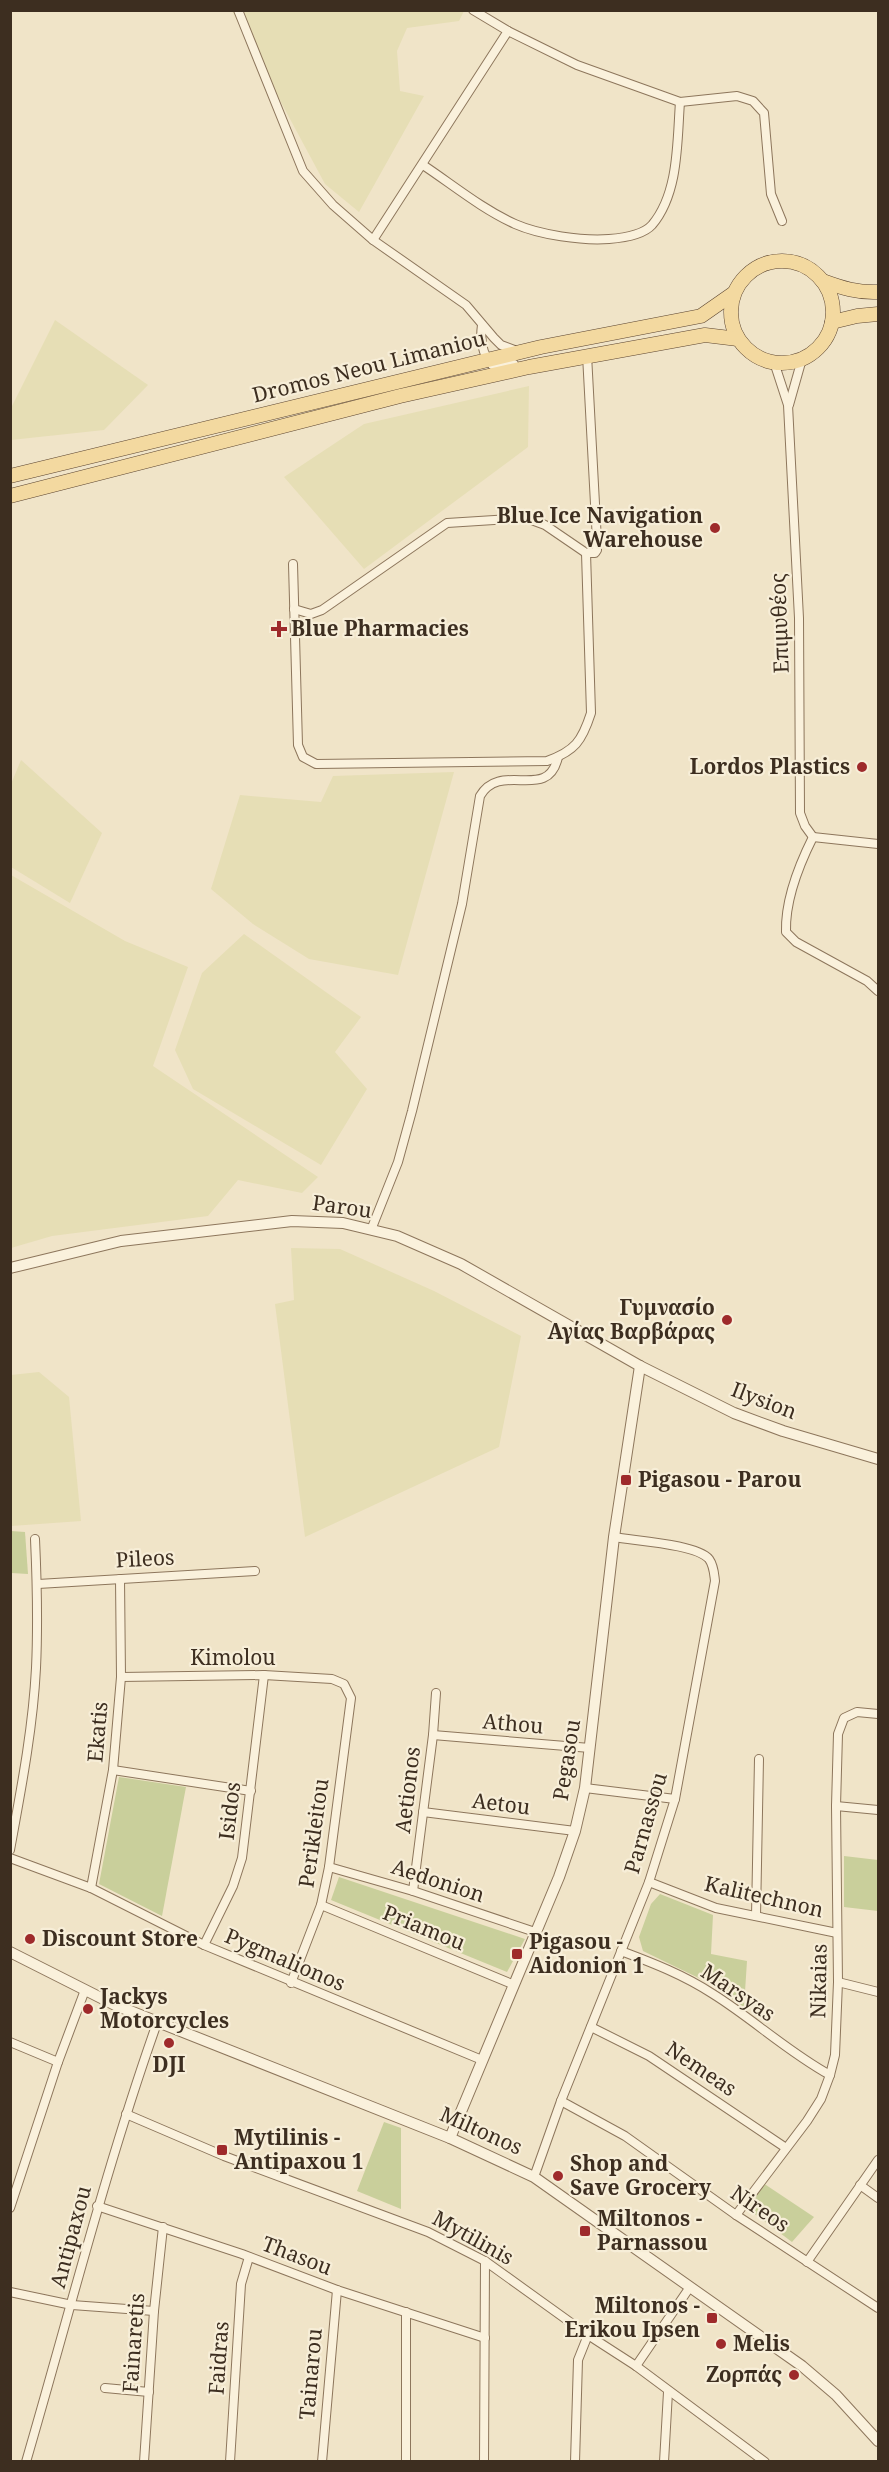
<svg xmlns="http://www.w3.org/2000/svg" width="889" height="2472" viewBox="0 0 889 2472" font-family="'Noto Serif',serif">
<rect width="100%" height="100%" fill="#f0e4c8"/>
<g fill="#e6deb5">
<path d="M232,11H464L459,21L407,28L397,51L400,91L424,96L359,212L325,184Z"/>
<path d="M55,320L148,385L104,430L11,440V408Z"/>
<path d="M529,386L528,447L364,569L284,477L364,424Z"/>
<path d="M21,760L102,833L70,903L11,867V784Z"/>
<path d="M454,772L398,975L309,959L253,924L211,889L240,795L321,802L333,776Z"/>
<path d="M11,875L125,941L188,967L153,1066L318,1177L302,1193L238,1180L208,1216L52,1236L11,1248Z"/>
<path d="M244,934L361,1017L335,1052L367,1089L321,1165L193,1089L175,1050L202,973Z"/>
<path d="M291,1248L340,1249L434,1291L521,1336L499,1447L305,1537L275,1304L294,1300Z"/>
<path d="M39,1372L69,1397L81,1521L11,1526V1375Z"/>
</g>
<g fill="#c9cf9b">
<path d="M11,1531L25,1532L28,1574L11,1573Z"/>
<path d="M119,1777L186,1787L162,1916L99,1884Z"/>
<path d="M844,1856L878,1860V1911L844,1907Z"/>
<path d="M339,1877L525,1939L507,1972L331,1900Z"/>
<path d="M660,1894L713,1915L711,1954L747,1961L744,2007L709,1983L643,1951L639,1937L651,1904Z"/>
<path d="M384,2122L401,2128V2209L357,2191Z"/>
<path d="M763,2183L814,2217L792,2242L748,2209Z"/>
</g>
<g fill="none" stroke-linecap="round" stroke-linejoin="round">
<defs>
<g id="minor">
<path d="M238,10L303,171L333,205L373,240L466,305L494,338L501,345L517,351"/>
<path d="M473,10L508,31L577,65L680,102L737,96L753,101L764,113L771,194L782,221"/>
<path d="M423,165C453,185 482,209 515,224C540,235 582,241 609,239C622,238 643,235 652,225C679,193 677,142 680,102"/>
<path d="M373,240L508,31"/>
<path d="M482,325C480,339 482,354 492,365L514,364"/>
<path d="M774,362L788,405L799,618L800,813L805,826L813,837"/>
<path d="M789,405L802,359"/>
<path d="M293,564L298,745L303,757L316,764L547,761C575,751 582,741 591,713L586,553"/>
<path d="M294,609L311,614L322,610L447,523L526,518L545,525L586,553H595L597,550V541L587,355"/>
<path d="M813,837C799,865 785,901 786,932L796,942L867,981L878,991"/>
<path d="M813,837L878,844"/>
<path d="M371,1230L398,1162L412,1111L462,904L480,796C501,760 548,803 558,757"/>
<path d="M38,1584L255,1571"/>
<path d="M121,1677L264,1675L332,1679L344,1684L351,1698L329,1867L321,1905L291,1983"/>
<path d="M433,1735L590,1748"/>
<path d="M113,1770L251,1791"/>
<path d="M585,1788L675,1799"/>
<path d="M836,1806L878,1810"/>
<path d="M423,1812L575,1831"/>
<path d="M10,1850C21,1790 33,1728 36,1668C38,1625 37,1582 35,1539"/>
<path d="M10,1858L91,1888L204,1945L482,2060"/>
<path d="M329,1867L413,1891L535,1932"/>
<path d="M649,1882L716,1908L837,1933"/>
<path d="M91,1888L113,1770L121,1677L120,1579"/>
<path d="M413,1891L433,1735L436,1693"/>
<path d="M321,1905L512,1984"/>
<path d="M756,1916L759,1759"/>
<path d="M204,1945L233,1886L242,1858L264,1675"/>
<path d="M621,1951C653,1963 684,1975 713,1994C753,2019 788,2052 830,2075"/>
<path d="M838,1982L878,1992"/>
<path d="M591,2027L649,2056L786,2148"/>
<path d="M10,2042L58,2062"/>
<path d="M561,2101L625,2136L736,2215L878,2308"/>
<path d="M126,2114L224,2156L428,2232L485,2261L588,2335L636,2366L765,2462"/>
<path d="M534,2177L561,2101L649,1882L675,1799L715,1581C714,1573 714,1566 709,1559C696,1544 635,1541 614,1537"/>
<path d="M860,2185L878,2198"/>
<path d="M97,2206L242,2254L337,2290L485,2338"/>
<path d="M10,2208L58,2062L85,1990"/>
<path d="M736,2215L807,2121L821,2099L830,2075L835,2055L838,1982L836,1806L838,1734L844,1718L857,1712L878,1714"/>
<path d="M807,2262L878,2160"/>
<path d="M10,2292L72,2305L154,2311"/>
<path d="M406,2312V2462"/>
<path d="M636,2366L690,2287"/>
<path d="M105,2388L149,2392"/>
<path d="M26,2462C69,2315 106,2167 157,2023"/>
<path d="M144,2462L154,2311L163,2227"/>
<path d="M230,2462L241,2284L249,2257"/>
<path d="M322,2462L337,2290"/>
<path d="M484,2462L485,2261"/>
<path d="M575,2462L578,2360L588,2335"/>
<path d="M664,2462L668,2392"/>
</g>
<g id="tertiary">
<path d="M10,1268L121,1241L292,1221L343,1223L397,1236L461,1264L640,1366L734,1413L783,1431L878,1459"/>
<path d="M10,1952L115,2005L450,2138L534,2177L802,2366L836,2395L878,2441"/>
<path d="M450,2138L559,1877L575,1831L585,1788L614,1537L640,1366"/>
</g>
<g id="primary">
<circle cx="782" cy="312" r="51"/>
<path d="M823,281C842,288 858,293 878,292"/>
<path d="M832,322L857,316L878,314"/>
<path d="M10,476L541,347L701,316L734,293"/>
<path d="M10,496L400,396L529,367L705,335L738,339"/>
</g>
</defs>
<use href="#minor" stroke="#8d765c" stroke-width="10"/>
<use href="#tertiary" stroke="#8d765c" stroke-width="12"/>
<use href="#primary" stroke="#5b4430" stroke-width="15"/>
<use href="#minor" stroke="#faf1dc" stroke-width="8"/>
<use href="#tertiary" stroke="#faf1dc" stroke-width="10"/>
<use href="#primary" stroke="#f3d9a0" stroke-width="14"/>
</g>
<g fill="#9e2a2b" stroke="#f7eed8" stroke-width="2">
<circle cx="715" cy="528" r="6"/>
<path d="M276 620h6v6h6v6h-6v6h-6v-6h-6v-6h6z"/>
<circle cx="862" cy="767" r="6"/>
<circle cx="727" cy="1320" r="6"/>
<rect x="620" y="1474" width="12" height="12" rx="3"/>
<circle cx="30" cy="1939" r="6"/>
<rect x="511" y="1948" width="12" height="12" rx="3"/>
<circle cx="88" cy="2009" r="6"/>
<circle cx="169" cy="2043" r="6"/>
<rect x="216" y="2144" width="12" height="12" rx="3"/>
<circle cx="558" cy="2176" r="6"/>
<rect x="579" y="2225" width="12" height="12" rx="3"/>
<rect x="706" y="2312" width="12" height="12" rx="3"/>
<circle cx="721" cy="2344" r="6"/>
<circle cx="794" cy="2375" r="6"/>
</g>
<g text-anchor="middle" stroke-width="4.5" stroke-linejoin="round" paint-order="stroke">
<g font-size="21" fill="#3d2e20" stroke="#f7eed8">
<text transform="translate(369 367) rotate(-14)" y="7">Dromos Neou Limaniou</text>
<text transform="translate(780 623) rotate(-92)" y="7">Επιμυθέος</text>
<text transform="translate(342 1207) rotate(8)" y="7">Parou</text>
<text transform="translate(764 1401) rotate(21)" y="7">Ilysion</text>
<text transform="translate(145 1559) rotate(-3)" y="7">Pileos</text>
<text x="233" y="1665">Kimolou</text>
<text transform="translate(513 1724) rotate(5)" y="7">Athou</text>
<text transform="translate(98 1732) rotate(-85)" y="7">Ekatis</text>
<text transform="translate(567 1760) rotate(-81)" y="7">Pegasou</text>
<text transform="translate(408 1790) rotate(-83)" y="7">Aetionos</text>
<text transform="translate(501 1804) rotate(7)" y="7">Aetou</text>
<text transform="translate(230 1811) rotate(-83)" y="7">Isidos</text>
<text transform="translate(646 1823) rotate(-74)" y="7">Parnassou</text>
<text transform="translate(314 1833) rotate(-82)" y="7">Perikleitou</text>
<text transform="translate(438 1881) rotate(18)" y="7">Aedonion</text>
<text transform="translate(764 1897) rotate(13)" y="7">Kalitechnon</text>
<text transform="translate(424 1928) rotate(22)" y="7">Priamou</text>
<text transform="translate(285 1960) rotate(23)" y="7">Pygmalionos</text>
<text transform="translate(819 1981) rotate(-89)" y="7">Nikaias</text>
<text transform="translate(738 1993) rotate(34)" y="7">Marsyas</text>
<text transform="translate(701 2069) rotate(34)" y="7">Nemeas</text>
<text transform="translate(481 2131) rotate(24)" y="7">Miltonos</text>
<text transform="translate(760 2209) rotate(34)" y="7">Nireos</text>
<text transform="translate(71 2237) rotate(-75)" y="7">Antipaxou</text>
<text transform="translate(473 2238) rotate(29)" y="7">Mytilinis</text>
<text transform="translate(297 2256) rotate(21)" y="7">Thasou</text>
<text transform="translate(134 2343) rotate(-86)" y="7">Fainaretis</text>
<text transform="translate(219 2358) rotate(-86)" y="7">Faidras</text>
<text transform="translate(311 2374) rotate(-85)" y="7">Tainarou</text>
</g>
<g font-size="21" font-weight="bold" fill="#3d2e20" stroke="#f7eed8" text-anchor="start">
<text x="703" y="523" text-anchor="end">Blue Ice Navigation<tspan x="703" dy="24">Warehouse</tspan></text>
<text x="291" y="636">Blue Pharmacies</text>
<text x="850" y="774" text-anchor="end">Lordos Plastics</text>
<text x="715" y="1315" text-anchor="end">Γυμνασίο<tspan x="715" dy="24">Αγίας Βαρβάρας</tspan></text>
<text x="638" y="1487">Pigasou - Parou</text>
<text x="42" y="1946">Discount Store</text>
<text x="529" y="1949">Pigasou -<tspan x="529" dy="24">Aidonion 1</tspan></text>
<text x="100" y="2004">Jackys<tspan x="100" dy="24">Motorcycles</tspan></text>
<text x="169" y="2072" text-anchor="middle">DJI</text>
<text x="234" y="2145">Mytilinis -<tspan x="234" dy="24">Antipaxou 1</tspan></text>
<text x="570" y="2171">Shop and<tspan x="570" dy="24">Save Grocery</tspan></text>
<text x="597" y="2226">Miltonos -<tspan x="597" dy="24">Parnassou</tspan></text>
<text x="700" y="2313" text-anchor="end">Miltonos -<tspan x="700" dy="24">Erikou Ipsen</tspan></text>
<text x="733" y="2351">Melis</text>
<text x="782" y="2382" text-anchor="end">Ζορπάς</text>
</g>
</g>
<rect width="889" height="2472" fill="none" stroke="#3d2e20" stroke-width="24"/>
</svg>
